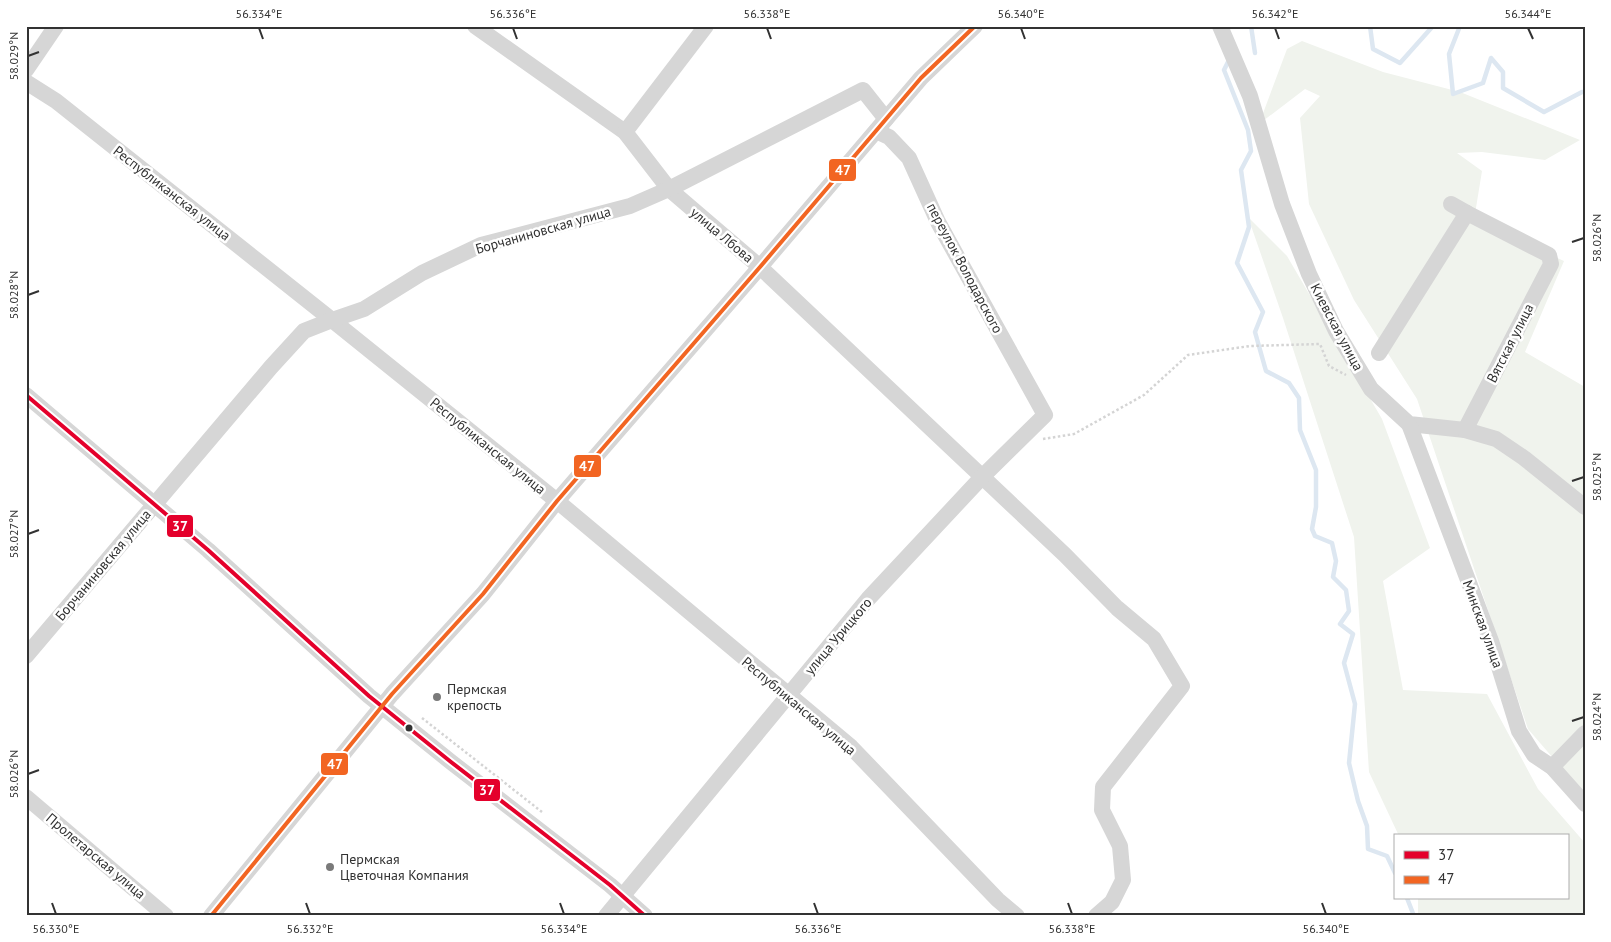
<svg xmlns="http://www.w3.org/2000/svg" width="1611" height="942" viewBox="0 0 1611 942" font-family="'PT Sans',sans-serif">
<rect width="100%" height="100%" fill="#fff"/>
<g fill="#f0f3ed">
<path d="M1302,41L1383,72L1460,92L1580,140L1545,160L1482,152L1457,153L1482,171L1474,220L1564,261L1525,352L1585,387V795L1528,729L1417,399L1354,300L1309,204L1300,118L1320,96L1305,89L1259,124L1287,49Z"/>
<path d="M1248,217L1287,256L1382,419L1430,548L1383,581L1403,690L1487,694L1538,789L1585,843V916H1418V898H1567V836H1399L1369,772L1354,537L1283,318Z"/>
</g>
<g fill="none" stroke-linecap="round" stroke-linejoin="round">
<g stroke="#dde7f1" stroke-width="4.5">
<path d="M1251,26L1255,53"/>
<path d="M1370,26L1373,49L1400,63L1433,26"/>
<path d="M1460,26L1449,54L1453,94L1483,83L1491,58L1503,72V88L1544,112L1582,92H1585"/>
<path d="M1228,62L1224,70L1248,130L1251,151L1241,170L1249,227L1237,263L1263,312L1255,332L1266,371L1289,383L1299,398L1300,430L1316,470V507L1312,529L1315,536L1332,543L1336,561L1333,577L1346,590L1349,611L1340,624L1353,634L1344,663L1355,704L1349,763L1358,801L1367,826L1368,849L1387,856L1395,873"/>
<path d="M1407,898L1414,916"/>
</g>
<g stroke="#d4d4d4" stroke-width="2.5" stroke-dasharray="2.5 2.5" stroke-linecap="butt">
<path d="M1043,439L1074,434L1144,395L1188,355L1250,346L1320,344L1329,366L1346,375"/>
<path d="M422,718L542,812"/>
</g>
<g stroke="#d6d6d6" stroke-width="16">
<path d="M475,26L625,132L669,189L760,267L1065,555L1117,608L1154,639L1182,686L1103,787L1102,810L1120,846L1123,880L1112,902L1096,916"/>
<path d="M1220,26L1250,96L1282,204L1309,274L1336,331L1371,389L1409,424L1465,430L1496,439L1524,458L1585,507"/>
<path d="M26,70L56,26"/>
<path d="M26,82L56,101L332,320L557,501L851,747L998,900L1017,916"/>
<path d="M625,132L706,26"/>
<path d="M1451,204L1467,213"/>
<path d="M1379,353L1467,213L1549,255L1551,264L1549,268L1465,430"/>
<path d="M26,395L208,550L369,696L451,762L610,885L645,916"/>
<path d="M1409,424L1491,641L1519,731L1534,755L1552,767L1585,804"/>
<path d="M26,656L271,367L304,331L332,320L364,309L422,273L481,245L630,206L669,189L863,90L886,119"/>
<path d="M1552,767L1585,733"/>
<path d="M26,797L166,916"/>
<path d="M211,916L392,694L483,594L557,501L760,267L921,78L975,26"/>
<path d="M606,916L868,599L982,477L1045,415L938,222L909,158L889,137L876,131"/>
</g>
<defs>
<path id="bus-1" d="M26,395L208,550L369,696L451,762L610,885L645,916"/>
<path id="bus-2" d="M211,916L392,694L483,594L557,501L760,267L921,78L975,26"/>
</defs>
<use href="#bus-1" stroke="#fff" stroke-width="8"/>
<use href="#bus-2" stroke="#fff" stroke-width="8"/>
<use href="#bus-1" stroke="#e4002b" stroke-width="4"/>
<use href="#bus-2" stroke="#f26522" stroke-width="4"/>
</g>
<path fill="none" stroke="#323232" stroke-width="2" d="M259,28L263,39M513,28L517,39M767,28L771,39M1021,28L1025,39M1275,28L1279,39M1528,28L1533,39M28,56L39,52M1572,242L1584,238M28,295L39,291M1572,481L1584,477M28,534L39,530M1572,721L1584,717M28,774L39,770M52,903L56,914M306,903L310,914M560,903L564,914M814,903L818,914M1068,903L1072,914M1322,903L1326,914"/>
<g fill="#7a7a7a" stroke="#fff" stroke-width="2">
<circle cx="437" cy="697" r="5"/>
<circle cx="330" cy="867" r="5"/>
</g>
<circle fill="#323232" stroke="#fff" stroke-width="2" cx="409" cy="728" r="4.5"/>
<g text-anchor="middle" stroke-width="5" stroke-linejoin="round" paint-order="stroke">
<g font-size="14" fill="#323232" stroke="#fff">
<text transform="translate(172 193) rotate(38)" y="5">Республиканская улица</text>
<text transform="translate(543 230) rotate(-16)" y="5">Борчаниновская улица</text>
<text transform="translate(722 235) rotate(40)" y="5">улица Лбова</text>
<text transform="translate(965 268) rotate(62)" y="5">переулок Володарского</text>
<text transform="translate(1337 327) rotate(62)" y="5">Киевская улица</text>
<text transform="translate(1510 343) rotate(-63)" y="5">Вятская улица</text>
<text transform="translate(488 446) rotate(39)" y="5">Республиканская улица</text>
<text transform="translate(103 565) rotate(-50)" y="5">Борчаниновская улица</text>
<text transform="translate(1483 624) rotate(70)" y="5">Минская улица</text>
<text transform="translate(838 636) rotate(-50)" y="5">улица Урицкого</text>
<text transform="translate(799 706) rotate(40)" y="5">Республиканская улица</text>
<text transform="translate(96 856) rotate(40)" y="5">Пролетарская улица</text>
</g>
<g font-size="14" fill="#323232" stroke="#fff" text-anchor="start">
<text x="447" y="694">Пермская<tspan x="447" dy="16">крепость</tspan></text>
<text x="340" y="864">Пермская<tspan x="340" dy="16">Цветочная Компания</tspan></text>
</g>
</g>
<g stroke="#fff" stroke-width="2">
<rect x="828" y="158" width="29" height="24" rx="5" fill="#f26522"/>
<rect x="573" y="454" width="29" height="24" rx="5" fill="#f26522"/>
<rect x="166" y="514" width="28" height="24" rx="5" fill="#e4002b"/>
<rect x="320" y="752" width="29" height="24" rx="5" fill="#f26522"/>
<rect x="473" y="778" width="28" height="24" rx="5" fill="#e4002b"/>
</g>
<g font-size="14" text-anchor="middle" font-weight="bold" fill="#fff">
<text x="843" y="175">47</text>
<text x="587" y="471">47</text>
<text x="180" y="531">37</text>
<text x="335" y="769">47</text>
<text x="487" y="795">37</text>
</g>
<rect width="1611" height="942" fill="none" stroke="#ffffff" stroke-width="55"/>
<rect x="1394" y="834" width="175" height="65" fill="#ffffff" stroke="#adadad"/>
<rect x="1404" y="851" width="25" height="8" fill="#e4002b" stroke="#adadad"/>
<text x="1438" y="860" font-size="15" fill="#323232">37</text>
<rect x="1404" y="876" width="25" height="8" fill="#f26522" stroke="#adadad"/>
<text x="1438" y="884" font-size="15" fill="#323232">47</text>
<rect x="28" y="28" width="1556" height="886" fill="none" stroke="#323232" stroke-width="2"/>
<g font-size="12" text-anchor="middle" fill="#323232">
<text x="259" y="18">56.334°E</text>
<text x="513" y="18">56.336°E</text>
<text x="767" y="18">56.338°E</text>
<text x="1021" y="18">56.340°E</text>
<text x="1275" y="18">56.342°E</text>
<text x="1528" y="18">56.344°E</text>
<text transform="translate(14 56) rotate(-90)" y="4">58.029°N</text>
<text transform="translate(1597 238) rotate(-90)" y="4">58.026°N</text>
<text transform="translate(14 295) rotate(-90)" y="4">58.028°N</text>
<text transform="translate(1597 477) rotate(-90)" y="4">58.025°N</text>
<text transform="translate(14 534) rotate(-90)" y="4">58.027°N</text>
<text transform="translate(1597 717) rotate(-90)" y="4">58.024°N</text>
<text transform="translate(14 774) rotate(-90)" y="4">58.026°N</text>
<text x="56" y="933">56.330°E</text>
<text x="310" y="933">56.332°E</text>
<text x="564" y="933">56.334°E</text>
<text x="818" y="933">56.336°E</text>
<text x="1072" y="933">56.338°E</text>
<text x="1326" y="933">56.340°E</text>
</g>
</svg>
